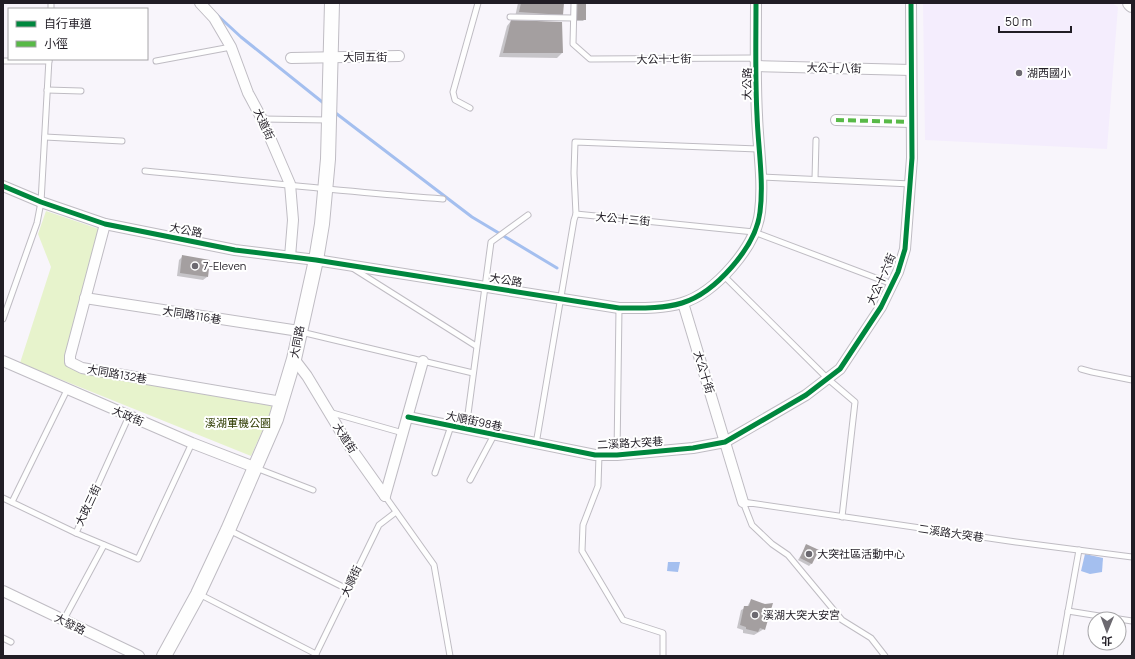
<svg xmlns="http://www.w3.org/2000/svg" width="1135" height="659" viewBox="0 0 1135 659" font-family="Manrope,'Noto Sans TC',sans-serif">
<rect width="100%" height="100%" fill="#f8f5fb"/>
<path fill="#f4edfd" d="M923,3H1112L1118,7L1107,149L925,140Z"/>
<path fill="#e7f3cc" d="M46,211L99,229L69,365L273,403L269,416L251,456L20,363L51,267L38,234Z"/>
<g fill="#a4bfef">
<path d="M1085,554L1103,558L1102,572L1090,574L1081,571Z"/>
<path d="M668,562H680L678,572L667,571Z"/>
</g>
<g fill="#0003">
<path d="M518,3H563L562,15L558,20L515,17Z"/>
<path d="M575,3H585V19L583,21H575Z"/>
<path d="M511,21L562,53L557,58L499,57L507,26Z"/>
<path d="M183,256L207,277L203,280L177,276L179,260Z"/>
<path d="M807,545L812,563L809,566L798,560Z"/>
<path d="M751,600L764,629L754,635L743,633V630L737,628L741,610L747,607Z"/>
</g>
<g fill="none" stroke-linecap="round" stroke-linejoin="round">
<g stroke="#a4bfef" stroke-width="3">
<path d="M216,14L241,37L326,105"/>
<path d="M333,111L472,217L557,268"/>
</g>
</g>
<g fill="#a49fa0">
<path d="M521,3H564L563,15L519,12Z"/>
<rect x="577" y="3" width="9" height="17"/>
<path d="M511,20L562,22L563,53H503Z"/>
<path d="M182,255L210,260L208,277L180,273Z"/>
<path d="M806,544L819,550L812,564L800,558Z"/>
<path d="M751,599L765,604L773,603L765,630L760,628L758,632L746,629V627L740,625L744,606H749Z"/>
</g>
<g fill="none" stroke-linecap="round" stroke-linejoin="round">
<defs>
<g id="lane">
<path d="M574,3L573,44L590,59L751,58L755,63"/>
<path d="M51,9V3"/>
<path d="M510,17L573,18"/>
<path d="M3,61H49"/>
<path d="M156,61L231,47"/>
<path d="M47,90L81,91"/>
<path d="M470,108L455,100L453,92L478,3"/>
<path d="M262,119L328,120"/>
<path d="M45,137L122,141"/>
<path d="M145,171C244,180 343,192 443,199"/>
<path d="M761,177L911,184"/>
<path d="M815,179L816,140"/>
<path d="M576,214L574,173L575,142L758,149"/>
<path d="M354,269L476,346"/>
<path d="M724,276L828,379L855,402L842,517"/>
<path d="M3,319L37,223L41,202L49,59"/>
<path d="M301,332L473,373"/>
<path d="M1081,369L1092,372L1132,380"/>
<path d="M329,412L403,433"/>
<path d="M129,416L76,533L138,559L192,443"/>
<path d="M466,429L491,242L528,215"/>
<path d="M536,444L574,220L576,214L754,232L892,284"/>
<path d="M599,455L598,486L583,525L582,551L623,620L663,633V656"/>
<path d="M617,455L619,308"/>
<path d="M256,468L313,490"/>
<path d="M435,473L451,426"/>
<path d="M470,480L494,435"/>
<path d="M385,496L434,565L450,656"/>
<path d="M3,498L76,533"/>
<path d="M12,502L67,390"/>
<path d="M229,530L347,589"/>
<path d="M199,594L316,654"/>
<path d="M1068,611L1118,619"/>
<path d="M1119,619L1132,621"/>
<path d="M63,621L104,545"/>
<path d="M3,638L11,642"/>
<path d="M315,656L379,525L396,512"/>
<path d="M885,656L871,638L842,620L788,555L772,544L752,525L743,502L1016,542L1132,557"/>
<path d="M1060,656L1079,550"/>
</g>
<g id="street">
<path d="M200,3L214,18L231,47L248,93L262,119L290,184L293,220L290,257"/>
<path d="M291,58L399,56"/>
<path d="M757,66L911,70"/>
<path d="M836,120L911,122"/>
<path d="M3,186L41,202L105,224L235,250L316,260L619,308C640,308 662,309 682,303C715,293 756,247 760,212C764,181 758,147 757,115C755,78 756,40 756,3"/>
<path d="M105,224L70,356V362L82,368L282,402"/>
<path d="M85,298L299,331"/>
<path d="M683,303L743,502"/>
<path d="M294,359L307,376L348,444L385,496"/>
<path d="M3,361L192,443L254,467"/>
<path d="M408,417L595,455H617L693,448L725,442L806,395L840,369L881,307L898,272L905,249L912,158L911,3"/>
<path d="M385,496L423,361"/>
<path d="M3,591L139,656"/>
</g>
<g id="secondary">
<path d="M1130,3L1132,5"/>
<path d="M164,656L198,594L228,530L276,419L294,359L316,260L322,224L328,159L332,3"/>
</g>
</defs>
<use href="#lane" stroke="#bfbcc3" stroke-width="7"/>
<use href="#street" stroke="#bfbcc3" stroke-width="12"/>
<use href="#secondary" stroke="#bfbcc3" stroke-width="16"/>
<use href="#lane" stroke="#fefefe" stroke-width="5"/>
<use href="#street" stroke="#fefefe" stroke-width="10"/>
<use href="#secondary" stroke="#fefefe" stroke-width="14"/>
<path stroke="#58b947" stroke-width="4" stroke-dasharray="8 4" stroke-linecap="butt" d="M836,120L911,122"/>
<defs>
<g id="cycleway">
<path d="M3,186L41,202L105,224L235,250L316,260L619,308C640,308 662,309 682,303C715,293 756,247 760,212C764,181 758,147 757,115C755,78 756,40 756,3"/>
<path d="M408,417L595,455H617L693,448L725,442L806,395L840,369L881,307L898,272L905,249L912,158L911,3"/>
</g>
</defs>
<use href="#cycleway" stroke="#fff" stroke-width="8"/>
<use href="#cycleway" stroke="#00873e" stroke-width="5"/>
</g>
<g fill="#6c6970" stroke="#fff" stroke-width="1.5">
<circle cx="1019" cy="73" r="4"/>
<circle cx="195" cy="266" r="4"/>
<circle cx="809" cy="554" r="4"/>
<circle cx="755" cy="615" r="4"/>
</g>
<g text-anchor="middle" stroke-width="4" stroke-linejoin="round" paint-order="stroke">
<g font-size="11" fill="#211d25" stroke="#fff">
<text x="365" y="61">大同五街</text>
<text transform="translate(664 59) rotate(-1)" y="4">大公十七街</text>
<text transform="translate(834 68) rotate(1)" y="4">大公十八街</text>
<text transform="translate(747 84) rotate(-89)" y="4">大公路</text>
<text transform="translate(264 124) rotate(65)" y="4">大道街</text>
<text transform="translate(623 219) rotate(5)" y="4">大公十三街</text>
<text transform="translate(186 230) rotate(11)" y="4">大公路</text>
<text transform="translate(881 279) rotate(-66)" y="4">大公十六街</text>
<text transform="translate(506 280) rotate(9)" y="4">大公路</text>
<text transform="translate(192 315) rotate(9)" y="4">大同路116巷</text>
<text transform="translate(297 342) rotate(-79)" y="4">大同路</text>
<text transform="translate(704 372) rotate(73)" y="4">大公十街</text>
<text transform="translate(117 374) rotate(10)" y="4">大同路132巷</text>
<text transform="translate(128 416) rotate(23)" y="4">大政街</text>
<text transform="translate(474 421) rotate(12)" y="4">大順街98巷</text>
<text transform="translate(345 438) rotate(57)" y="4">大道街</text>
<text transform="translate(630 443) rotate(-3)" y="4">二溪路大突巷</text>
<text transform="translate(88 505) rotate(-65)" y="4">大政三街</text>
<text transform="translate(951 533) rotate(8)" y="4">二溪路大突巷</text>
<text transform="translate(351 581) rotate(-65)" y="4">大順街</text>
<text transform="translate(70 624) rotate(26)" y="4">大發路</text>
</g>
<g font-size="11" fill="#211d25" stroke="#fff" text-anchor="start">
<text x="1027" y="77">湖西國小</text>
<text x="203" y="270">7-Eleven</text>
<text x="817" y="558">大突社區活動中心</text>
<text x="763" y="619">溪湖大突大安宮</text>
</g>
<g font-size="11" fill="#2e3b00" stroke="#fff">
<text x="238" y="427">溪湖軍機公園</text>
</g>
</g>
<rect width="1135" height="659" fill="none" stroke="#211d25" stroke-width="8"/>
<rect x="8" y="8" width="140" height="52" fill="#ffffff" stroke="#a6a5a8"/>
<rect x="16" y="21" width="20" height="6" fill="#00873e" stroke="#a6a5a8"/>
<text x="44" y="28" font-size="12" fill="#211d25">自行車道</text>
<rect x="16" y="41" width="20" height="6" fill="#58b947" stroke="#a6a5a8"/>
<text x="44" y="48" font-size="12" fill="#211d25">小徑</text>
<g transform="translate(1107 631) rotate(181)"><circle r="19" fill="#ffffff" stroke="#a6a5a8"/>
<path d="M0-3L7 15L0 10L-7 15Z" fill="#6c6970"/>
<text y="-6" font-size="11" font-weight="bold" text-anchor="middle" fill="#211d25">北</text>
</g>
<path d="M999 26v6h72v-6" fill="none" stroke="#211d25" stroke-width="2"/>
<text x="1005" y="26" font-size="12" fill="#211d25" stroke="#ffffff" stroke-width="3" paint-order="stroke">50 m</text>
</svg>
